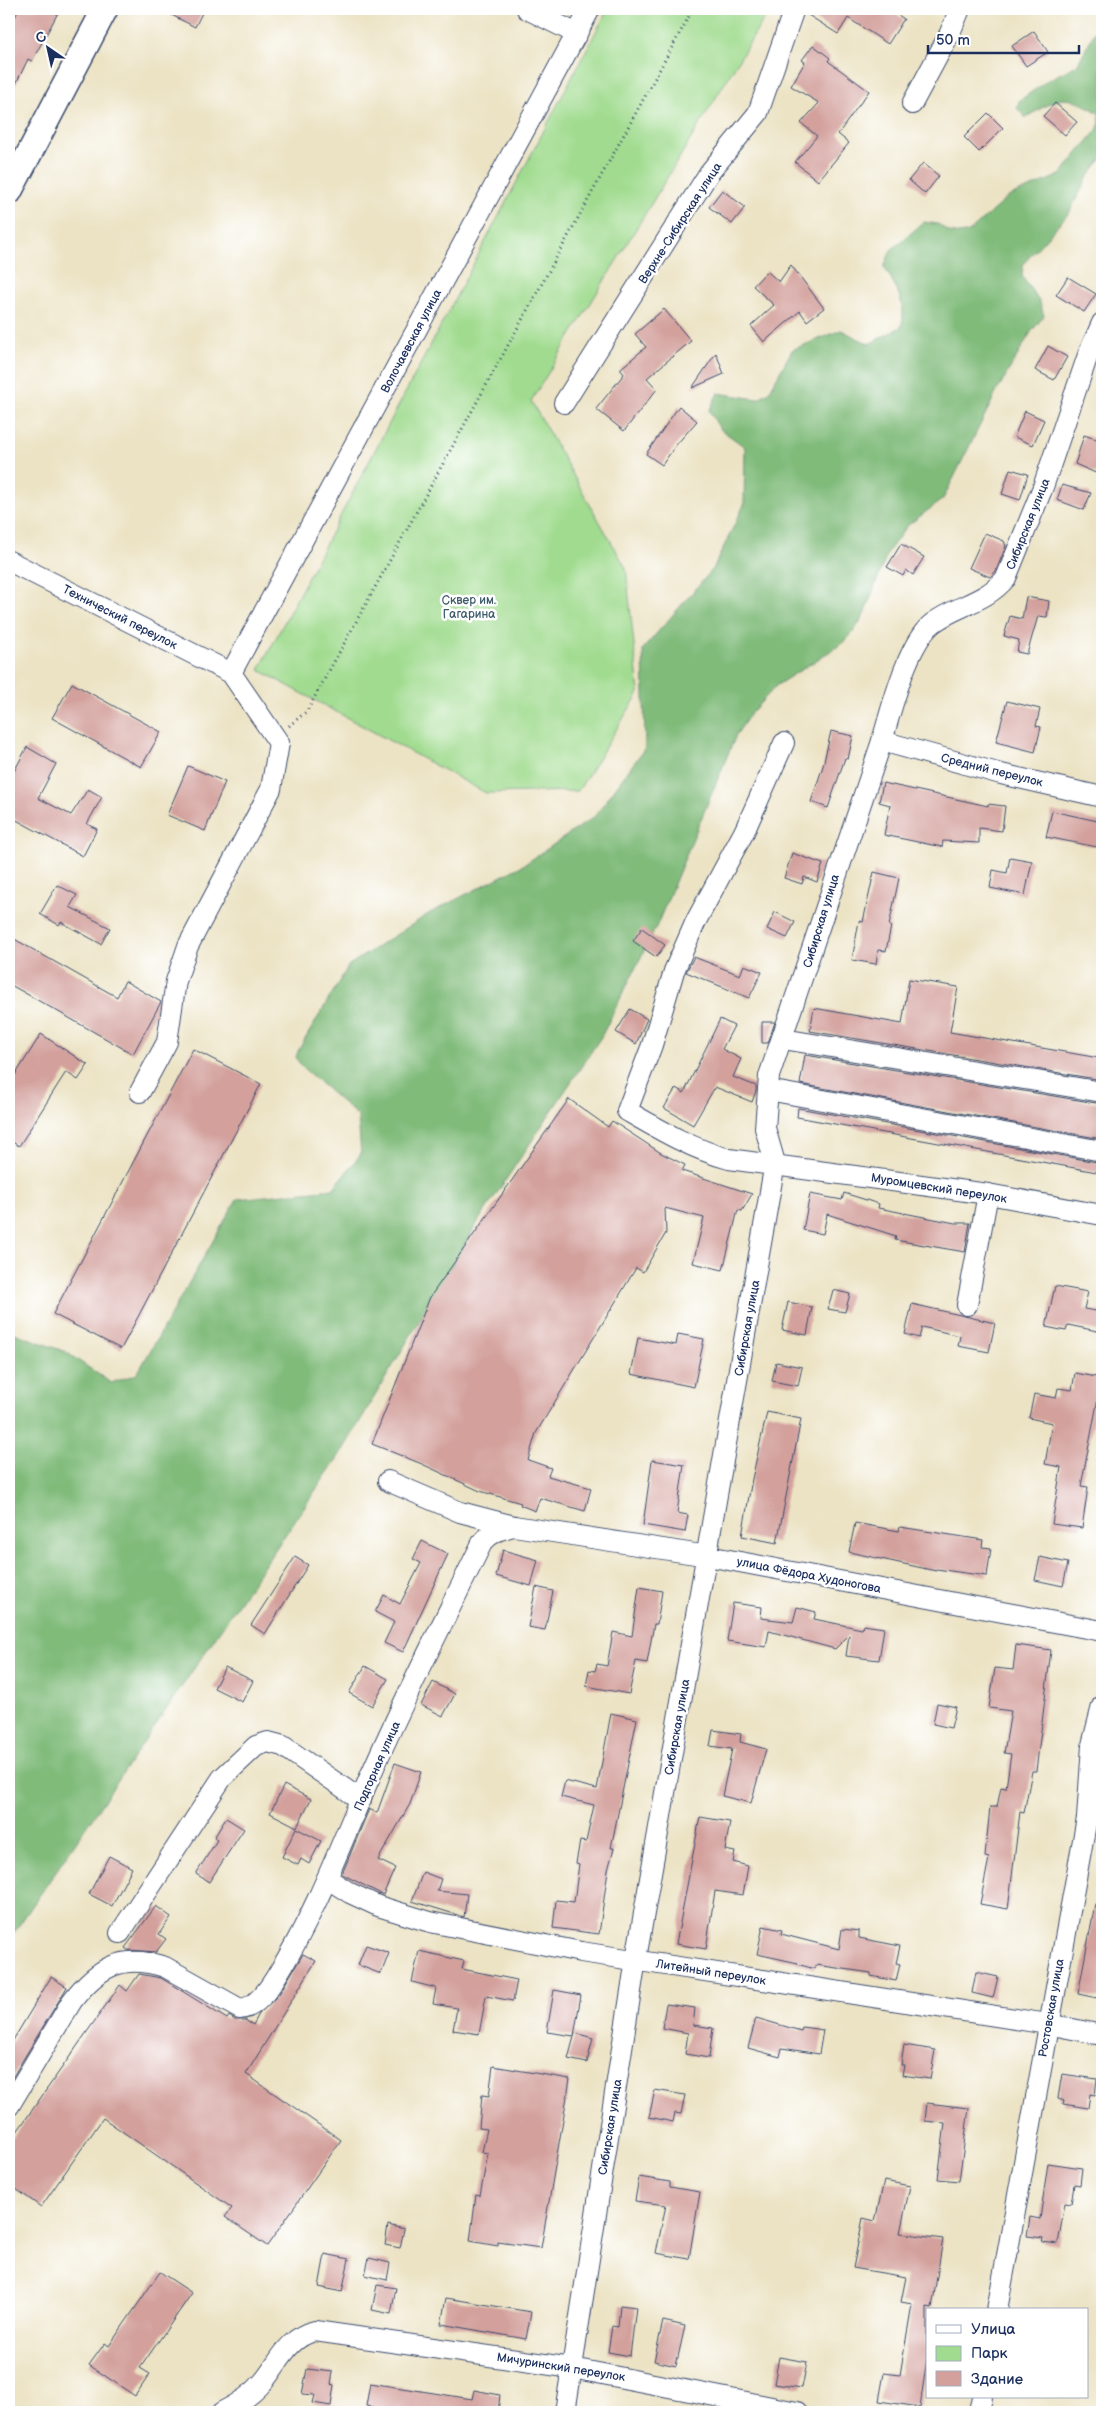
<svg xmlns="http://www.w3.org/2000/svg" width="1111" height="2421" viewBox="0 0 1111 2421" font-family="'Balsamiq Sans',sans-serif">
<rect width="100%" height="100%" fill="#fff"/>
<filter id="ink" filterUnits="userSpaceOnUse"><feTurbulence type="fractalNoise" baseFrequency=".02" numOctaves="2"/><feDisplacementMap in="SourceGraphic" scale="10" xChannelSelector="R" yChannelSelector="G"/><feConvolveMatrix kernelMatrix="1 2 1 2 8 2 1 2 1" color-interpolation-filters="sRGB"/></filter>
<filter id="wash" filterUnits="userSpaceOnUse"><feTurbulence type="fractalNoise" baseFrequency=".0096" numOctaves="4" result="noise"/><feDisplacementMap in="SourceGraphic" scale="20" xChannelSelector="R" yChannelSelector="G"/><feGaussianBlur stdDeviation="1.12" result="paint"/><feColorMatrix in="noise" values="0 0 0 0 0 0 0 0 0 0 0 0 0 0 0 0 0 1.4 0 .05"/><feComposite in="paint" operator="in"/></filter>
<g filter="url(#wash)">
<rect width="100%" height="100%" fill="#ece3c4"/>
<path fill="#a0db8f" stroke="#5e8576" d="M608,9H770L531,401L626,568L639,693L578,791L486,793L259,670Z"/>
<path fill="#80bb7a" stroke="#4e756c" d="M1102,19V158L1086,180L1069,213L1023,264L1022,276L1040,303L1044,316L1031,332L997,391L943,499L907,526L888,552L863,617L852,634L840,645L777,685L751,713L736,735L657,925L601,1037L479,1220L343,1450L9,1940V1331L66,1352L111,1383L137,1374L237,1199L333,1189L361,1154L358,1116L302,1067L296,1058L298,1051L349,965L430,913L525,864L594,817L645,748L643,649L713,569L744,505L745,447L720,429L709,411L718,393L757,399L769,392L792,350L841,330L869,344L901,327C908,307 895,284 884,267L891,250L924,222L938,224L949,232L960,234L969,232L1008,197L1060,175L1097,130L1100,122L1099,113C1063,92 1060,96 1026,118L1017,108L1019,101L1048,80L1077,65Z"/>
<g id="blocks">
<g fill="#d3a09c">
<path d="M19,9H60L32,61L28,59L9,98V29Z"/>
<path d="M160,9H204L195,27Z"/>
<path d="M806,9H889L904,19L888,44L848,18L838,34L805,13Z"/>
<path d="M1034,31L1048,52L1026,66L1012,46Z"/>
<path d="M813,45L830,58L828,61L869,91L838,134L849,143L818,181L795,162L817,136L801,123L819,103L791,86L805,62L802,60Z"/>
<path d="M1055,103L1077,122L1065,135L1043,116Z"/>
<path d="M988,113L1003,128L979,152L964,137Z"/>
<path d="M923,163L939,176L925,194L909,180Z"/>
<path d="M722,190L745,207L732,224L709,207Z"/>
<path d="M791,265L824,308L807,321L800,311L764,342L751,326L774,305L753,286L767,271L779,282Z"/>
<path d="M1068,277L1096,294L1084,312L1056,295Z"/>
<path d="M664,309L691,341L647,378L657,389L624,431L596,409L624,374L620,369L646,347L635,334Z"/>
<path d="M1048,346L1067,357L1054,380L1035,370Z"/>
<path d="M716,353L724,374L692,388Z"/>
<path d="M679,406L697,421L676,445L662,465L646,454Z"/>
<path d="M1025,411L1044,420L1033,445L1014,437Z"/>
<path d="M1084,435L1102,441V462L1098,474L1075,464Z"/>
<path d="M1010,469L1028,474L1020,500L1002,494Z"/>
<path d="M1062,485L1091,493L1084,510L1057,500Z"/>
<path d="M985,533L1004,541L1006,546L996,571L990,577L969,568Z"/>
<path d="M901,544L924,557L913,575L906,570L903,576L887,567Z"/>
<path d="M1026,597L1049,601L1047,617L1038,616L1027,654L1017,652L1019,640L1004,636L1010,616L1022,619Z"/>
<path d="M72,683L161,732L141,767L52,718Z"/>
<path d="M1007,701L1040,709L1036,726L1041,727L1035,752L996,742Z"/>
<path d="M831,731L853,736L848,759L845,758L828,808L811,802L823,766Z"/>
<path d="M27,747L56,764L38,798L71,815L88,789L102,797L87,824L97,829L83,856L9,816V781Z"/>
<path d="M188,766L225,782L205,831L167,815Z"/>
<path d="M883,783L988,806V804L1005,806L1002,831L979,828V843L943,841L942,847L884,835L890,805L879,802Z"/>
<path d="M1052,811L1102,822V848L1046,837Z"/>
<path d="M792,853L823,864L817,882L804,877L802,884L784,878Z"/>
<path d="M1010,857L1032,861L1025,895L990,888L993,870L1007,873Z"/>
<path d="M874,872L899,878L889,926H891L886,951L878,950L876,964L852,960L859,921L863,922Z"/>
<path d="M57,885L77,895L70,907L110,928L101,944L61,922L59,925L40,914Z"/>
<path d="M775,912L795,922L787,938L767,929Z"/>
<path d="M642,928L665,945L656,957L633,941Z"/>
<path d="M9,936L117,997L125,981L161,1002L133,1054L9,984Z"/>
<path d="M694,957L740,975L744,965L762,972L749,998L686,972Z"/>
<path d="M909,979L958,987L950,1032L1099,1058L1096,1079L810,1031L814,1008L902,1024Z"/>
<path d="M630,1009L647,1019L636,1044L616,1032Z"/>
<path d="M720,1019L734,1026L722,1049L741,1059L733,1077L756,1086V1091L752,1102L715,1087L693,1125L664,1108L676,1088L684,1093Z"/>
<path d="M762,1022H775L768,1043H762Z"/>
<path d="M41,1034L88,1065L78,1080L66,1072L19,1146L9,1140V1085Z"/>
<path d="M193,1049L261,1084L121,1349L53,1314Z"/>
<path d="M805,1055L1102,1104V1139L800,1084Z"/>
<path d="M569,1099L608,1127L612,1121L661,1153L685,1165L682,1171L752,1194L742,1211L738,1210L723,1270L693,1263L704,1218L665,1208L666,1233L643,1272L636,1268L536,1433L528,1460L551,1468L548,1476L591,1488L585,1511L540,1498L535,1511L520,1505L521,1503L480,1491L422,1464L372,1444L430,1297Z"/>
<path d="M798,1108L1102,1163V1173L797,1117Z"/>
<path d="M844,1193L879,1204L878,1208L955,1223H970L965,1252L895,1240L896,1236L827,1214L823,1234L803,1230L810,1194L842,1200Z"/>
<path d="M1055,1286L1088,1292L1084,1309L1102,1312V1332L1068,1325L1066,1331L1046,1327Z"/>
<path d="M833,1290L850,1294L845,1312L828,1309Z"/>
<path d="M788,1302L812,1307L807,1335L782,1330Z"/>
<path d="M912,1304L995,1323L989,1352L958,1346L960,1336L922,1327L919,1338L905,1334Z"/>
<path d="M678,1334L704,1339L694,1387L631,1374L638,1338L676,1345Z"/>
<path d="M776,1362L802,1367L798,1386L772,1381Z"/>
<path d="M1075,1373L1102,1378L1081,1486L1088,1487L1082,1528L1052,1524L1061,1467L1045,1464L1052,1423L1029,1418L1034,1394L1056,1398L1058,1388L1072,1390Z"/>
<path d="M767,1412L801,1419L777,1543L742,1536L752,1479Z"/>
<path d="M652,1460L684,1465L677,1513L688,1515L685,1532L643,1525Z"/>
<path d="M855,1523L899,1531L900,1527L983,1540L982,1547L991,1548L987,1576L936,1569V1571L849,1552Z"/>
<path d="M422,1541L448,1554L403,1652L384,1643L394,1622L375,1612L384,1595L400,1604L421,1563L413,1559Z"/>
<path d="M503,1550L538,1560L531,1586L496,1576Z"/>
<path d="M295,1557L308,1565L265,1634L251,1625Z"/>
<path d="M1040,1557L1068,1563L1063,1586L1035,1580Z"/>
<path d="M536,1587L553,1591L545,1630L528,1627Z"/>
<path d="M639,1587L662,1591L657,1624H654L647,1663L636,1661L629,1694L586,1686L589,1670L595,1671L597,1664L607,1666L613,1632L632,1636Z"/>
<path d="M733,1603L762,1607L761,1618L793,1622L797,1607L816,1612L814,1619L862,1629L863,1625L884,1628L879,1660L846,1656L849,1635L835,1649L769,1631L766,1647L727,1641Z"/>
<path d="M1016,1645L1051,1650L1036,1771H1032L1024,1813L1020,1812L1008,1909L980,1904L989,1858L985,1857L990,1807H997L1001,1787L1006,1788L1011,1754L1004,1753L1011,1711L989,1708L995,1668L1013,1670Z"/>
<path d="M365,1666L388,1679L372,1706L349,1693Z"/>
<path d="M225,1667L253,1681L242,1702L214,1688Z"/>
<path d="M433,1682L455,1694L443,1716L421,1705Z"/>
<path d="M937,1703L956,1707L951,1728L933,1724Z"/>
<path d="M611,1713L637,1719L611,1848H614L608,1870L599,1934L553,1928L556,1900L574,1902L579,1864L576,1863L580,1841L586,1842L594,1805L561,1797L565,1781L597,1789Z"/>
<path d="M713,1730L741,1734L740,1742L766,1749L751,1803L722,1796L732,1749L710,1746Z"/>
<path d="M395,1763L421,1772L410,1804L378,1860L395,1868L383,1895L342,1874L369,1809L377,1813Z"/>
<path d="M284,1785L311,1799L297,1827L270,1813Z"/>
<path d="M700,1817L730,1822L725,1850L735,1852L733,1862L748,1866L743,1895L715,1891L706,1949L676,1944Z"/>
<path d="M226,1818L244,1829L209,1882L196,1874L217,1840L214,1838Z"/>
<path d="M296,1828L321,1841L309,1864L301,1859L298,1865L282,1857Z"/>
<path d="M109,1856L132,1868L112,1906L89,1894Z"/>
<path d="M423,1872L441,1879L437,1891L467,1894L464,1917L412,1901Z"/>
<path d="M1095,1904H1102V1999L1078,1994Z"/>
<path d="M156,1906L171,1917L159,1934L166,1939L156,1952L128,1950L125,1948Z"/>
<path d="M763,1926L782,1930L781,1934L839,1949L842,1929L859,1931V1938L900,1946L896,1963L900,1964L896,1981L871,1976V1973L816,1965L815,1969L797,1964L798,1963L757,1954Z"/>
<path d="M366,1945L389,1953L381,1974L358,1965Z"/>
<path d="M419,1951L464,1961L462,1969L517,1980L513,2001L486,1996L479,2034L453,2030L457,2008L433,2004L436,1988L412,1982Z"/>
<path d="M303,1954L316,1961L246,2074L341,2140L267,2246L225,2217L232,2208L103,2118L41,2207L9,2184V2143L120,1985L127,1991L139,1974L161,1978L227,2019L229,2016L235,2020H245L253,2025L259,2014L279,1994Z"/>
<path d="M976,1972L998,1977L993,1998L972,1993Z"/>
<path d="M51,1977L67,1987L9,2083V2047Z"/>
<path d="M554,1990L581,1995L574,2036L547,2032Z"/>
<path d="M666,2004L695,2008L693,2025L713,2028L709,2058L685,2054L688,2033L662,2028Z"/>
<path d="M756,2018L801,2031L802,2027L823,2030L819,2054L782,2048L780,2057L748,2048Z"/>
<path d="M575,2033L593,2038L587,2063L568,2059Z"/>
<path d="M904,2045L935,2050L930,2079L902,2075L904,2065H901Z"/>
<path d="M493,2066L570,2079L541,2248L498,2242V2246L470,2241L476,2195L480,2196L488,2153L482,2152L487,2129L479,2128L482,2095L489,2096Z"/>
<path d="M1062,2074L1097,2079L1095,2095L1090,2094L1088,2108L1063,2104L1064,2100L1058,2098Z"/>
<path d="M655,2090L685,2095L681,2114L675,2113L673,2122L649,2117Z"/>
<path d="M927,2103L969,2108L959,2181L938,2179L945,2123L925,2121Z"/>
<path d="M1048,2163L1082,2168L1080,2185L1074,2184L1071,2204L1065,2203L1058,2244L1042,2242L1043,2238L1027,2236L1030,2217L1040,2219Z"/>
<path d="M639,2177L670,2182V2187L700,2192L689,2259L656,2253L666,2205L635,2201Z"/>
<path d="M884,2181L910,2186L900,2233L943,2239L932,2308L927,2307V2358L920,2407L879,2401L884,2373L900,2375L912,2304L901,2302L906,2277L853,2268L863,2218L875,2221Z"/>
<path d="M388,2225L404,2229L400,2248L385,2245Z"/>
<path d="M325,2254L349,2259L342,2292L319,2287Z"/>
<path d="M369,2258L390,2263L387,2280L365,2275Z"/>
<path d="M160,2272L192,2293L140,2368L150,2374L135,2396L89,2365L105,2343L109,2346Z"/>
<path d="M377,2285L396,2288L391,2314L372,2310Z"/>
<path d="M446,2298L531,2312L526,2339L441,2324Z"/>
<path d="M620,2305L636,2307L630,2356L608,2352L612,2326L618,2327Z"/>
<path d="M663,2321L685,2326L676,2366L654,2361Z"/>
<path d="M779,2357L807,2362L802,2388L774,2384Z"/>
<path d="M307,2369L333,2372L331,2384L334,2385L331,2406L313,2403L315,2395L302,2394Z"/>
<path d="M370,2383L472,2399L474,2390L500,2395L498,2412H378L379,2408L366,2406Z"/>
</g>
</g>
</g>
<g filter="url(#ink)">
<use href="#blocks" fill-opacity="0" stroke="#3a4a6d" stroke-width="1"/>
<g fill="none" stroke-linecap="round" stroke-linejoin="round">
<defs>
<g id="minor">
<path d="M527,9L577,34"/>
<path d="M912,104L949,35L960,9"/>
<path d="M564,403L709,173L758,113L794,9"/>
<path d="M9,561L231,673L279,743L271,789L188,946L176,981L167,1042L140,1092"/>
<path d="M231,673L590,9"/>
<path d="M882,741L1001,774L1102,797"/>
<path d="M784,743L744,832L696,921L674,971L652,1045L627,1111C660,1130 692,1149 729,1159L988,1194L1102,1215"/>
<path d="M783,1039L1102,1092"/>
<path d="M768,1090L1102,1151"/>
<path d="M967,1305L988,1194"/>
<path d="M388,1481L460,1512L514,1526L708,1556L1102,1631"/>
<path d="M328,1879L350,1893L378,1906L430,1922L581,1952L1048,2024L1102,2035"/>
<path d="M120,1933L222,1778L256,1746L268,1742L283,1746L361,1800"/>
<path d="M9,2106L72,2001C98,1967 122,1953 165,1967L240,2009C256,2008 268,1990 276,1977C316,1913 342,1841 372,1772C406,1694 445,1619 482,1543C491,1532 501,1529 514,1526"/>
<path d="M997,2310L1087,1818L1092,1745L1102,1706"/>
<path d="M222,2412C236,2405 252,2395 263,2382C279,2363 288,2337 315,2331L572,2368L797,2412"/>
<path d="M565,2412L636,1959L775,1163L765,1128L769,1076L882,741C891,711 907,643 933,623C957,605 985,603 1006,578L1043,487L1089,352L1102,323"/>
<path d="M979,2412L982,2397"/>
</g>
<path id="major" d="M9,192L105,9"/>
</defs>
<use href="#minor" stroke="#3a4a6d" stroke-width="22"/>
<use href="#major" stroke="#3a4a6d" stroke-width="28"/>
<path stroke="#3a4a6d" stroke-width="3" stroke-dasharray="1 4" stroke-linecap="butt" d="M289,726L307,711L693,9"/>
<use href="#minor" stroke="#fff" stroke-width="20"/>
<use href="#major" stroke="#fff" stroke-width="25"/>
</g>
</g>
<g text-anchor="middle" stroke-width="5" stroke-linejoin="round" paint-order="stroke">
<g font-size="12" fill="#1b2f5e" stroke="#fff">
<text transform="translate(680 223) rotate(-57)" y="4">Верхне-Сибирская улица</text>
<text transform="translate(411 341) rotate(-62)" y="4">Волочаевская улица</text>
<text transform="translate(1028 524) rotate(-68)" y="4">Сибирская улица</text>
<text transform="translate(120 617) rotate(27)" y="4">Технический переулок</text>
<text transform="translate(992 770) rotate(14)" y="4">Средний переулок</text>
<text transform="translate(821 921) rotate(-73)" y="4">Сибирская улица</text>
<text transform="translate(939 1188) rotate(9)" y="4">Муромцевский переулок</text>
<text transform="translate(747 1328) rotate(-80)" y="4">Сибирская улица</text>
<text transform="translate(809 1575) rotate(11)" y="4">улица Фёдора Худоногова</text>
<text transform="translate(677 1727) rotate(-80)" y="4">Сибирская улица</text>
<text transform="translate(377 1766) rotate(-66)" y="4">Подгорная улица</text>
<text transform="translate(711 1972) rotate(9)" y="4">Литейный переулок</text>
<text transform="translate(1051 2008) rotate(-80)" y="4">Ростовская улица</text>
<text transform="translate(610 2127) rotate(-81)" y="4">Сибирская улица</text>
<text transform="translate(561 2367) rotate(9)" y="4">Мичуринский переулок</text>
</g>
<g font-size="12" fill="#3c5a6a" stroke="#fff">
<text x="469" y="604">Сквер им.<tspan x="469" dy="14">Гагарина</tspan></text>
</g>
</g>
<rect width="1111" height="2421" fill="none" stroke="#fff" stroke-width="30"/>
<rect x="926" y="2308" width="162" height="90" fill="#ffffff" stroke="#a4acbf"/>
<rect x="936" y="2325" width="25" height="8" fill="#ffffff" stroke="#a4acbf"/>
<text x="971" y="2334" font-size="15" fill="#1b2f5e">Улица</text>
<rect x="936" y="2346" width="25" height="15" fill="#a0db8f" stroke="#a4acbf"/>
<text x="971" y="2358" font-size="15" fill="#1b2f5e">Парк</text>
<rect x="936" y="2371" width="25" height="15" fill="#d3a09c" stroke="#a4acbf"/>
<text x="971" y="2384" font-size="15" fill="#1b2f5e">Здание</text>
<g transform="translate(48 48) rotate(326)" stroke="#ffffff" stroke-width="4" paint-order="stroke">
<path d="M0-4L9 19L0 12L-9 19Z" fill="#1b2f5e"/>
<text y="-8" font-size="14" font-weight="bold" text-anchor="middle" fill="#1b2f5e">С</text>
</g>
<path d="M928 45v8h151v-8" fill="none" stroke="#1b2f5e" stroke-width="2.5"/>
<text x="936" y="45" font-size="15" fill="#1b2f5e" stroke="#ffffff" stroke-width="4" paint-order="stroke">50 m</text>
</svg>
